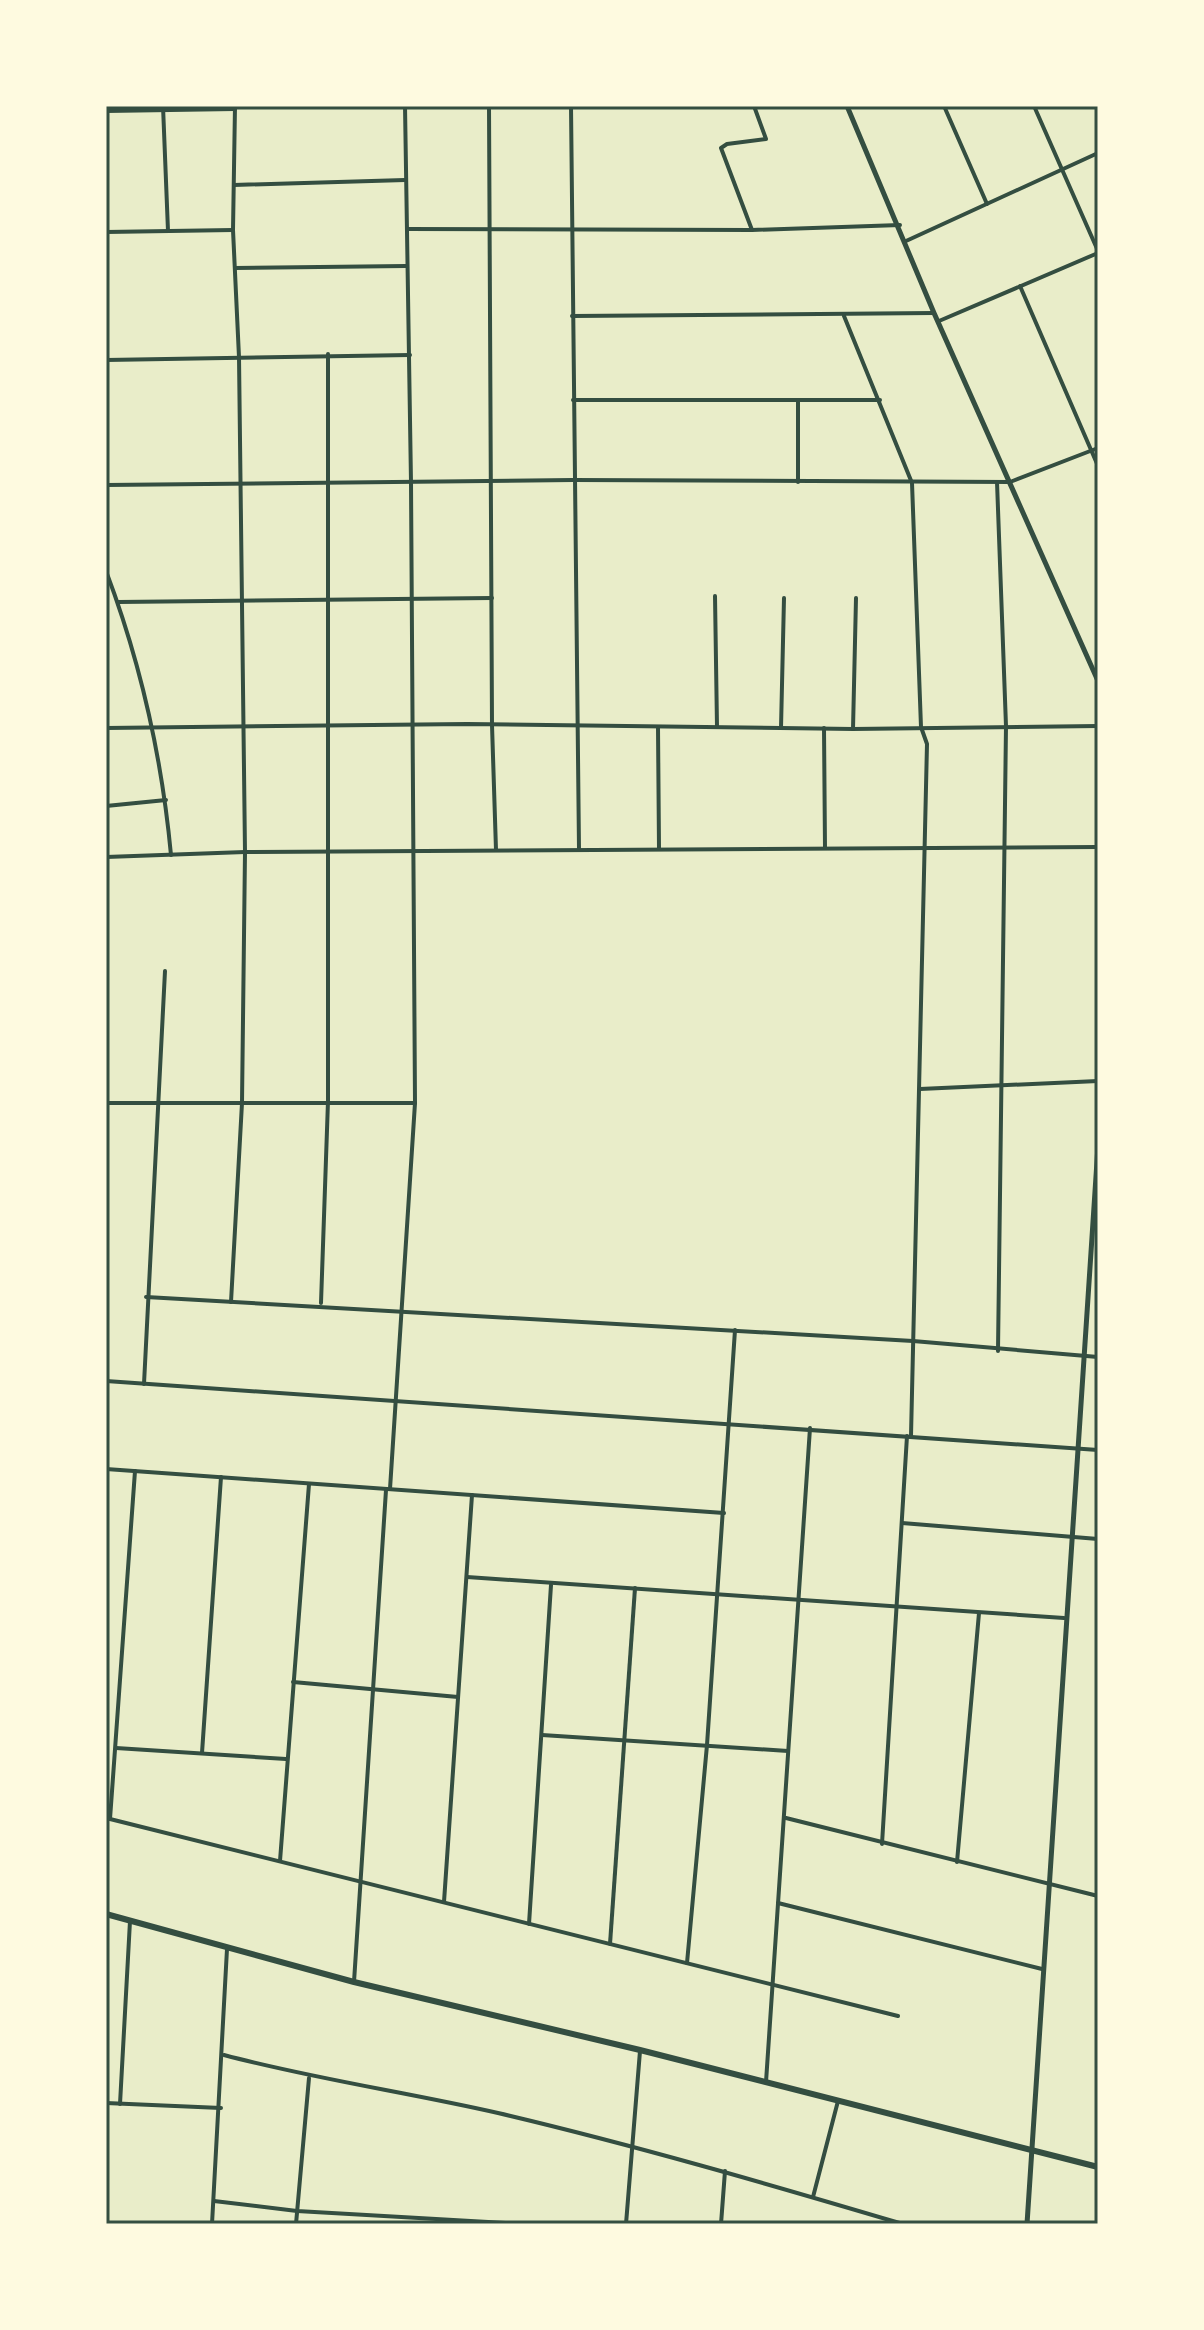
<svg xmlns="http://www.w3.org/2000/svg" width="1204" height="2330" viewBox="0 0 1204 2330" font-family="Karla,sans-serif">
<rect width="100%" height="100%" fill="#e9edc9"/>
<g fill="none" stroke-linecap="round" stroke-linejoin="round">
<g stroke="#344e41" stroke-width="4">
<path d="M163,106L168,231"/>
<path d="M489,106L492,725L496,850"/>
<path d="M571,106L579,849"/>
<path d="M944,106L987,204"/>
<path d="M1034,106L1098,251"/>
<path d="M106,111L235,109"/>
<path d="M234,185L405,180"/>
<path d="M407,229L752,230L900,225"/>
<path d="M752,230L721,148L727,144L766,139L754,106"/>
<path d="M106,232L233,230"/>
<path d="M906,241L1098,153"/>
<path d="M235,268L406,266"/>
<path d="M1020,286L1098,466"/>
<path d="M572,316L934,313"/>
<path d="M844,316L912,483L921,727L927,744L911,1436"/>
<path d="M939,321L1098,253"/>
<path d="M106,360L410,355"/>
<path d="M573,400H880"/>
<path d="M798,401V482"/>
<path d="M997,482L1006,726L998,1351"/>
<path d="M106,485L573,480L1010,482L1098,448"/>
<path d="M106,571C140,661 162,759 171,855"/>
<path d="M715,596L717,727"/>
<path d="M118,602L492,598"/>
<path d="M658,727L659,848"/>
<path d="M106,728L467,724L853,729L1098,726"/>
<path d="M781,728L784,598"/>
<path d="M824,728L825,848"/>
<path d="M853,729L856,598"/>
<path d="M106,806L166,800"/>
<path d="M106,857L245,852L1098,847"/>
<path d="M920,1089L1098,1081"/>
<path d="M106,1103H415"/>
<path d="M146,1297L913,1341L1098,1357"/>
<path d="M231,1302L242,1103L245,852L239,357L233,230L235,106"/>
<path d="M321,1303L328,1101V354"/>
<path d="M106,1381L1098,1450"/>
<path d="M144,1384L165,971"/>
<path d="M106,1469L724,1513"/>
<path d="M390,1489L415,1103L411,482L405,106"/>
<path d="M902,1523L1098,1539"/>
<path d="M467,1577L1064,1618"/>
<path d="M293,1682L458,1697"/>
<path d="M542,1735L788,1751"/>
<path d="M116,1748L286,1759"/>
<path d="M202,1753L221,1477"/>
<path d="M106,1818L898,2016"/>
<path d="M786,1818L1098,1896"/>
<path d="M110,1819L135,1471"/>
<path d="M882,1844L907,1436"/>
<path d="M280,1861L309,1484"/>
<path d="M957,1862L979,1613"/>
<path d="M444,1902L472,1495"/>
<path d="M778,1903L1042,1969"/>
<path d="M529,1924L551,1585"/>
<path d="M610,1944L635,1588"/>
<path d="M687,1963L707,1745L735,1330"/>
<path d="M354,1982L386,1490"/>
<path d="M224,2055C314,2079 406,2092 498,2113C634,2145 768,2184 903,2224"/>
<path d="M766,2082L810,1428"/>
<path d="M106,2103L221,2108"/>
<path d="M120,2104L130,1921"/>
<path d="M813,2197L838,2101"/>
<path d="M214,2201L297,2211L522,2224"/>
<path d="M212,2224L227,1949"/>
<path d="M296,2224L309,2078"/>
<path d="M560,2224L626,2223"/>
<path d="M626,2224L640,2051"/>
<path d="M721,2224L725,2171"/>
</g>
<g stroke="#344e41" stroke-width="5">
<path d="M847,106L934,313L1098,681"/>
<path d="M1027,2224L1098,1146"/>
</g>
<path stroke="#344e41" stroke-width="6" d="M106,1914L354,1982L640,2050L1098,2167"/>
</g>
<rect width="1204" height="2330" fill="none" stroke="#fefae0" stroke-width="216"/>
<rect x="108" y="108" width="988" height="2114" fill="none" stroke="#344e41" stroke-width="3"/>
</svg>
